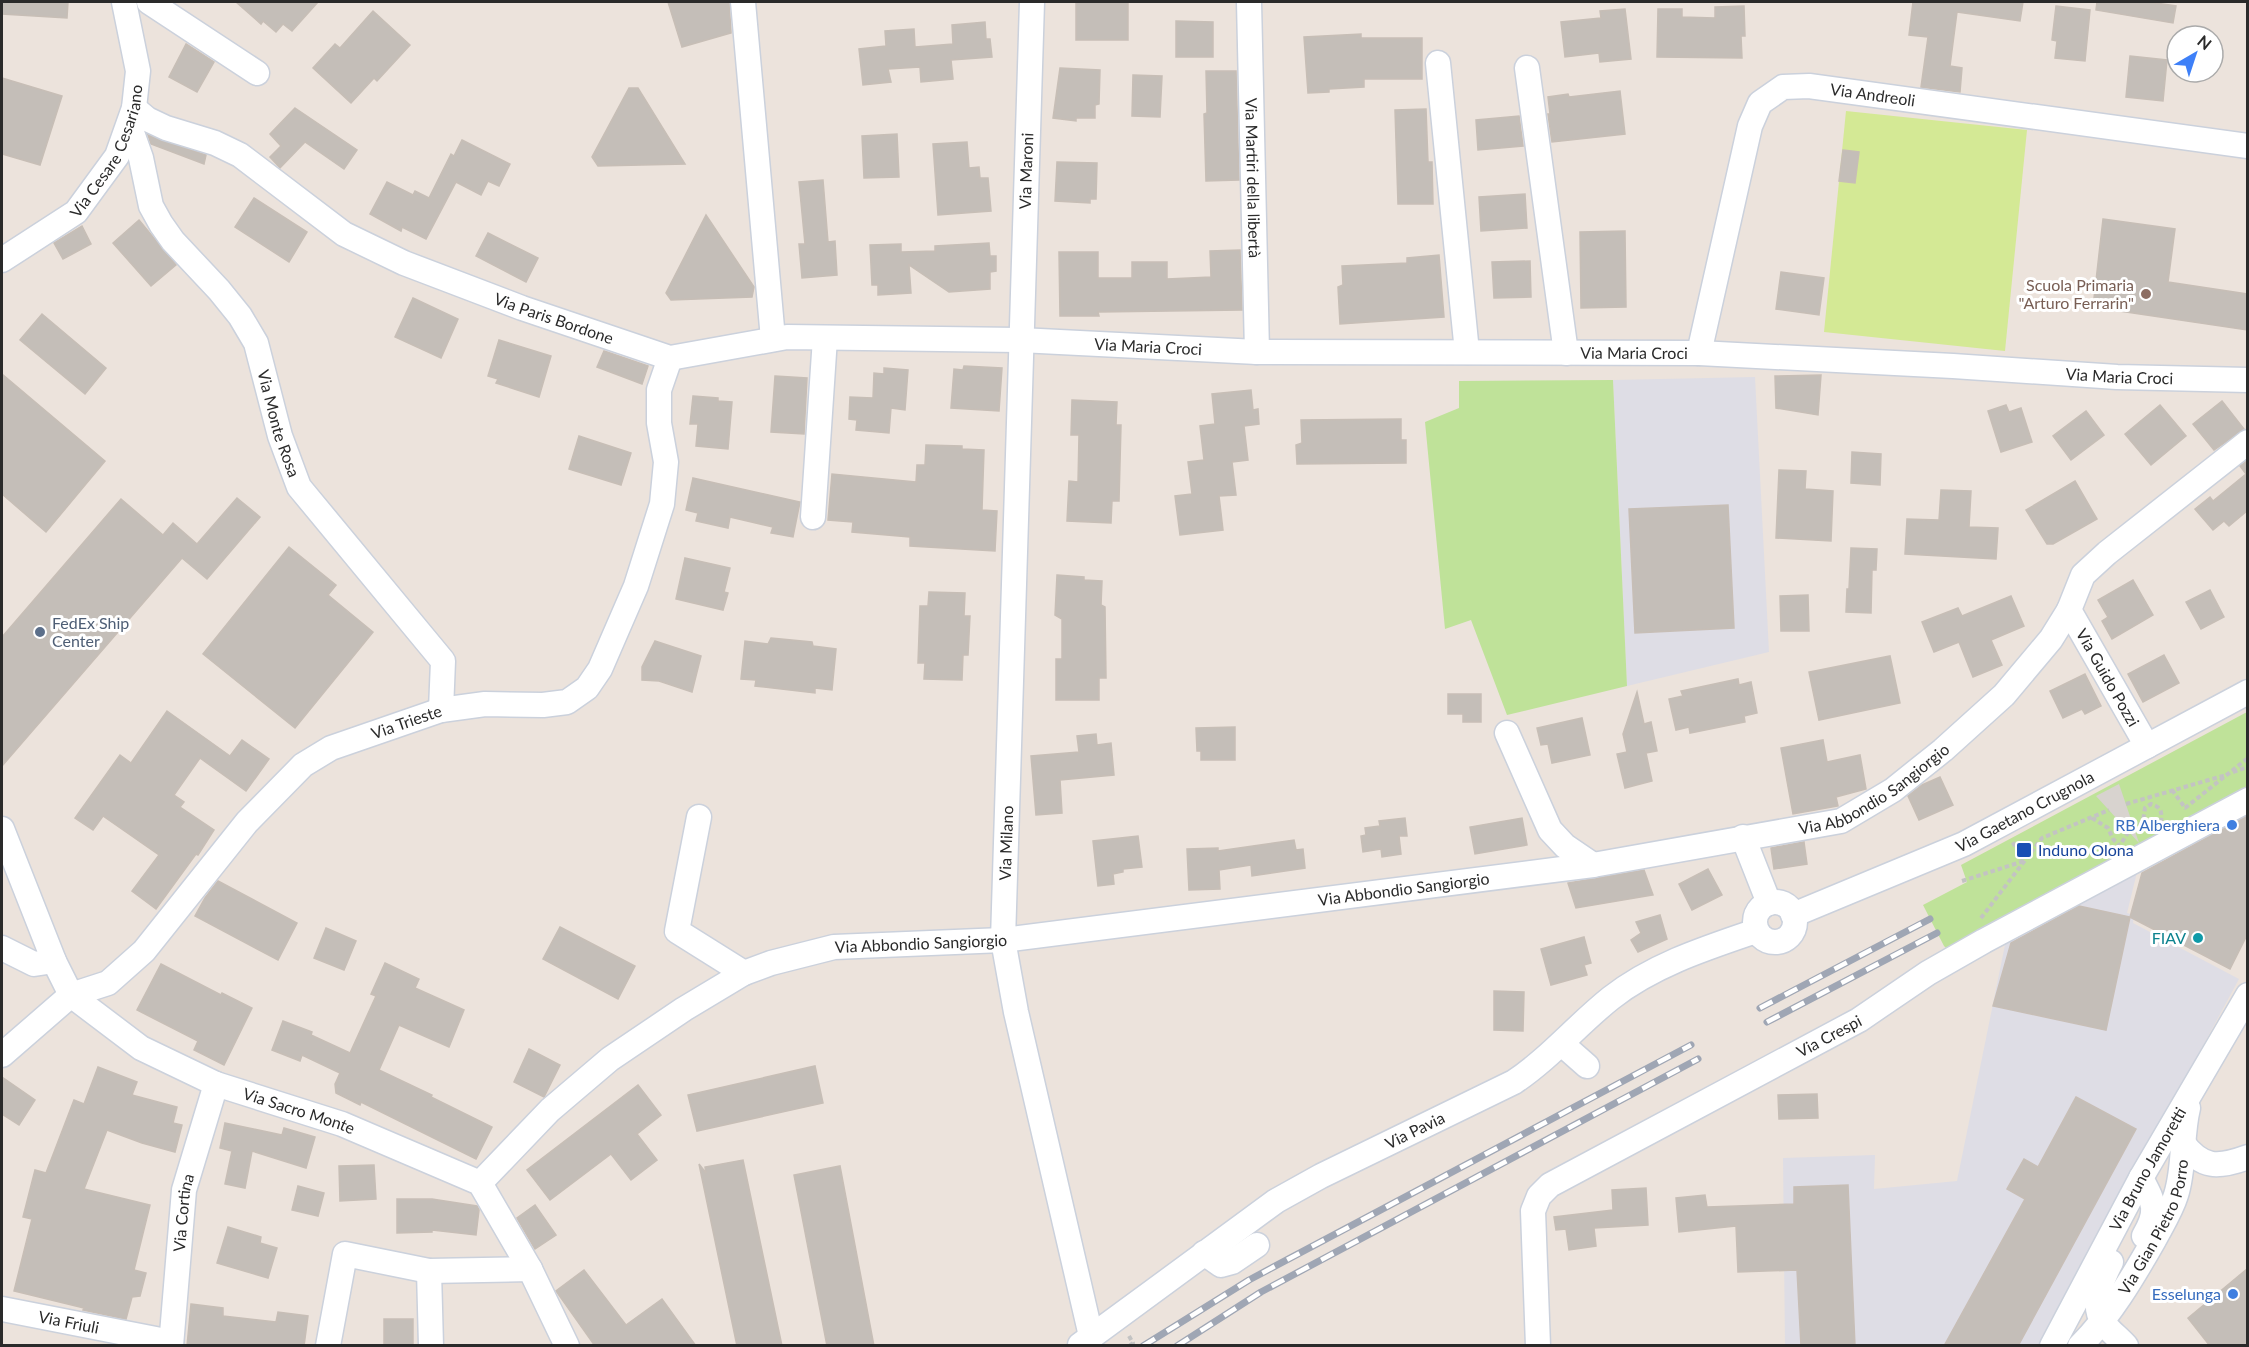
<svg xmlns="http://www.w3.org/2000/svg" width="2249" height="1347" viewBox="0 0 2249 1347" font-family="Lato,sans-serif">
<rect width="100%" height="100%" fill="#ece3dc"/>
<g fill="#dedde5">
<path d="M1755,377L1769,652L1627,686L1613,380Z"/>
<path d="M2139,864L2127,913L2134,915L2133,923L2239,979L2041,1345H1785L1783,1158L1875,1155L1874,1189L1957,1181L2008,930Z"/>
</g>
<g fill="#bfe299">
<path d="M1613,380L1627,686L1507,715L1471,620L1445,629L1425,422L1459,408V381Z"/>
<path d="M2247,712V786L1949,951L1944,946L1923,905L1967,882L1961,865Z"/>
</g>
<path fill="#d4e995" d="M1846,111L2027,130L2005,351L1824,332Z"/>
<path fill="#d8d3cf" d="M2119,784L2135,831L2139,843L2096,796Z"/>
<g fill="#c4beb8" stroke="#c7beb6" stroke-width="1.5">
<path d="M2,2H68L67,18L2,14Z"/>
<path d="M236,2H318L292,31L283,24L276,32L263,21L261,24Z"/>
<path d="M668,2H729L731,33L682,47Z"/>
<rect x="1076" y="2" width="52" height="38"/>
<path d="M1913,2H2023L2020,21L1957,12L1950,66L1962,68L1960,92L1921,87L1928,37L1909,35Z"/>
<path d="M2097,2H2149L2176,6L2173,23L2096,10Z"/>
<path d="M1744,6L1745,36H1741L1742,58L1657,57L1658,9H1682V17L1715,18V7Z"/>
<path d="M2056,6L2090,10L2085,61L2055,58L2057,41L2052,40Z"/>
<path d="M1625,9L1631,59L1600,62L1599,53L1565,57L1561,22L1601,18L1600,11Z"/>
<path d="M373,11L410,45L377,81L374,78L351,103L313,68L335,44L340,48Z"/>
<path d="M1176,21L1213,22V57H1176Z"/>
<path d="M985,22L986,39H990L992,57L951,60L953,79L921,82L920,67L888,69L891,82L863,85L859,49L886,46L885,31L914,29L915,47L953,44L952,25Z"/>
<path d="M1361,34V38H1422V79H1364V87L1329,89V92L1308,93L1304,37Z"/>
<path d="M186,44L214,62L197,92L169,77Z"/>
<path d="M2130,56L2167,60L2163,101L2126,97Z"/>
<path d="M1060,68L1100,70L1099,104L1095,105V118H1076V121L1053,118Z"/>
<path d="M1206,71H1236L1239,180L1206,181L1204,114L1207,113Z"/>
<path d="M1133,75L1162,76L1160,117L1132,116Z"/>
<path d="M2,78L62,96L40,165L2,154Z"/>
<path d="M629,88H638L685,164L598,166L592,157Z"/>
<path d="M1620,91L1625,134L1552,142L1548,114H1550L1548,97L1568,94L1569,97Z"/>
<path d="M295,108L357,150L344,169L305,142L280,168L270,157L281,146L270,134Z"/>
<path d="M1426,109L1428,162H1432L1433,204H1398L1395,110Z"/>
<path d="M1519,116L1523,146L1478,150L1476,120Z"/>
<path d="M897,134L899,177L864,178L862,136Z"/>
<path d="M148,135L206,155L204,164L151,144Z"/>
<path d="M462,140L510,164L499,186L488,181L481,195L456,182L426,239L402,227L401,231L370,214L387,182L413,195L415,191L429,198L451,154L454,156Z"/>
<path d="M967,142L969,168L979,167L980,178H988L991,211L938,215L933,144Z"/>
<path d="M1843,150L1859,152L1855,183L1839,181Z"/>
<path d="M1057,162L1097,163L1096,199H1090V203L1055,201Z"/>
<path d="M823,180L828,242L835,241L837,275L802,278L799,244H805L799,182Z"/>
<path d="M1525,194L1527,228L1481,231L1479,197Z"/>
<path d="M254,198L307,232L289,262L235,227Z"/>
<path d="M706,215L754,287L752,297L671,300L666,293Z"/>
<path d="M2103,219L2175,229L2168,282L2247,294V330L2093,307Z"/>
<path d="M139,220L176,265L151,286L113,243Z"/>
<path d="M82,226L91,244L63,259L54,243Z"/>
<path d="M1625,231L1626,307L1581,308L1580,232Z"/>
<path d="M488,233L538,258L526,282L476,256Z"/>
<path d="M989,243L990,256H996V271L990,272V289L949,292L909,265L911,293L878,295V285H872L870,245L901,244V252L935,251V246Z"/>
<path d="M1240,250L1242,310L1098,312L1099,316H1060L1059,252H1098V278H1132V262H1167V279L1211,277L1210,251Z"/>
<path d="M1439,255L1444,317L1340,324L1338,287L1343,285L1342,266L1407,263V258Z"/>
<path d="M1530,261L1531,297L1494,298L1492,262Z"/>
<path d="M1781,272L1824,278L1819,315L1776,309Z"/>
<path d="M413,298L458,319L441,358L395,337Z"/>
<path d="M42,314L106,368L85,394L20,340Z"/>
<path d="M499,340L551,356L539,397L496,383L498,379L488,376Z"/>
<path d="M604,351L648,366L642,384L597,367Z"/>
<path d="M964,366L1002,368L999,411L951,408L954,369L963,370Z"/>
<path d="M884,368L908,370L905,410L891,408L889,433L856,430L857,420L849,419L850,397L873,398L874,373L884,374Z"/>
<path d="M2,374L105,461L46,532L2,494Z"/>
<path d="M1821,375L1818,415L1776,408L1775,376Z"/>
<path d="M775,376L807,378L804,434L771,432Z"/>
<path d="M1251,390L1253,410L1258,409L1259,424L1244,426L1248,460L1232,462L1236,495L1219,496L1223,530L1180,535L1175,496L1192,494L1188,462L1204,460L1200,426L1215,424L1212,394Z"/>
<path d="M693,396L718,398V401L732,402L728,449L696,446L698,424H690Z"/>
<path d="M1072,400L1117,402L1116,425H1121L1119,501H1112L1111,523L1067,521L1069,481L1078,482L1079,435H1071Z"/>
<path d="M2222,401L2244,429L2214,450L2193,424Z"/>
<path d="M2006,405L2009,412L2021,408L2032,442L2001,452L1988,411Z"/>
<path d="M2160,405L2186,436L2151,465L2125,434Z"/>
<path d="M2086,411L2104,435L2071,460L2053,436Z"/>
<path d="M1401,419V440H1406V463L1297,464L1296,445L1302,443L1301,420Z"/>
<path d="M579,436L631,453L621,485L569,469Z"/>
<path d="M926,445L962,446V449L984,450L982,510L997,511L995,551L910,546V537L852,532L853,522L828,520L832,474L916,482L917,465H925Z"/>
<path d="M1852,452L1881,454L1880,485L1851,483Z"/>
<path d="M2247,461V511L2229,526L2224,521L2213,530L2195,509L2210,497L2213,501L2246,474L2240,466Z"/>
<path d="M1779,470L1806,471L1805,489L1833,491L1831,541L1776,538Z"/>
<path d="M693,478L800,502L793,537L771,533L773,527L730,517L728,528L696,521L698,513L686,510Z"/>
<path d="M2075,481L2097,519L2053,544H2047L2026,510Z"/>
<path d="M1941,490L1971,491L1969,527L1998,528L1996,559L1905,554L1907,519L1939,520Z"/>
<path d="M237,498L260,517L207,579L182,558L2,766V637L121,499L163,535L173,523L197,544Z"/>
<path d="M1728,505L1734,628L1635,633L1629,509Z"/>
<path d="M289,547L336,585L328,595L373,632L295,728L203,654Z"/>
<path d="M1851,548L1877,549L1876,570H1872L1871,613L1846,612L1847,589H1849Z"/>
<path d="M685,558L730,568L724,592L728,593L723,610L676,599Z"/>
<path d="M1057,575L1084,577V580L1102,581L1101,605L1105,607L1106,678H1099V700H1056V659H1062V619L1055,615Z"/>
<path d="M2133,580L2153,615L2112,639L2102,621L2108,617L2098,600Z"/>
<path d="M2210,590L2224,617L2201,629L2186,602Z"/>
<path d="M929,592L965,593L964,616H970L968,655H963L962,680L924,679L925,663H918L920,606H928Z"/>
<path d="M1808,595L1809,631H1781L1780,596Z"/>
<path d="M2011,596L2024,626L1991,640L2002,665L1973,677L1959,642L1934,652L1922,622L1958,608L1962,616Z"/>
<path d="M771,638L812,642L813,646L836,649L832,690L815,688V693L755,686L756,680L741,679L745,641L768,644Z"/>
<path d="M655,641L701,656L692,692L659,681L642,680V667Z"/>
<path d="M2164,655L2179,683L2143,702L2128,674Z"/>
<path d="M1890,656L1900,703L1819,720L1809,672Z"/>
<path d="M2085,674L2101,706L2085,714L2082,709L2063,718L2050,691Z"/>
<path d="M1738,679L1739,685L1751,682L1757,713L1744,716L1745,722L1690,733L1689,727L1676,730L1669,699L1683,696L1681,691Z"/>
<path d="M1637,692L1644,724L1651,722L1657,751L1646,753L1652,781L1625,788L1617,754L1627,752L1623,734Z"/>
<path d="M1448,694H1481V722H1463V714H1448Z"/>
<path d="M167,711L230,756L242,740L269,759L246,791L200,758L174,795L184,802L180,807L214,830L198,855L196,854L156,909L132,891L159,855L103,816L93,830L75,818L120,755L131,763Z"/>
<path d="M1582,718L1590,755L1552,763L1548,744L1541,745L1537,728Z"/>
<path d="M1235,727V760H1201V751H1197L1196,728Z"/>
<path d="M1096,734L1097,745L1111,743L1114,775L1060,780L1062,813L1036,815L1031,756L1079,752L1077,736Z"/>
<path d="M1823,740L1827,762L1860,755L1866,789L1836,797L1838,806L1793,814L1781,748Z"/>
<path d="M1940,777L1953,805L1919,820L1908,796L1922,785Z"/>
<path d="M2247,816V935L2230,969L2130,917L2142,873Z"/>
<path d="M1405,818L1407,836H1399L1401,854L1382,857L1381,849L1363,852L1361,836L1366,835L1365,828L1380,826L1379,821Z"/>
<path d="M1522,818L1527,845L1475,854L1470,827Z"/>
<path d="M1138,836L1142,867L1123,869V872L1113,874L1114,884L1098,886L1093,841Z"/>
<path d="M1294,840L1296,850L1303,849L1305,868L1252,876L1251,865L1219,870L1220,889L1189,890L1187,849L1218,848V851Z"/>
<path d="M1804,842L1807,864L1774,869L1771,848Z"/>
<path d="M1708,869L1722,895L1692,910L1679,884Z"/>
<path d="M1644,870L1653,895L1576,908L1568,883Z"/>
<path d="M218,881L297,923L278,960L195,916L205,898Z"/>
<path d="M2079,906L2130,917L2106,1030L1993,1006L2011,943Z"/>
<path d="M1660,915L1667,939L1638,952L1631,940L1641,933L1636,922Z"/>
<path d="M560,927L635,966L618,999L543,959Z"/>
<path d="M326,928L356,941L344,970L314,958Z"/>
<path d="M1584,937L1591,963L1584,965L1587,975L1551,985L1541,949Z"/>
<path d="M385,963L419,979L415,988L464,1010L449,1047L399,1025L379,1070L432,1095L431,1097L492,1127L476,1159L361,1102L360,1105L336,1093L335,1084L340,1073L302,1055L300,1061L272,1050L283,1021L312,1032L311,1035L350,1053L376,996L371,994Z"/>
<path d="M161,964L221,995L222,993L252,1008L224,1065L194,1050L198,1041L137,1010Z"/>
<path d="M1494,991L1524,992L1523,1031L1494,1030Z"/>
<path d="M529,1049L560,1065L544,1097L514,1082Z"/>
<path d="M815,1066L823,1103L697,1131L688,1095Z"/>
<path d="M98,1067L137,1082L132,1095L177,1107L173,1123L182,1125L175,1152L142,1143L107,1130L84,1189L150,1205L134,1270L146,1273L140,1296L132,1297L126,1319L83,1310L84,1308L14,1291L32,1219L23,1217L35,1170L46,1173L74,1100L84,1104Z"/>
<path d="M2,1077L35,1100L19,1125L2,1114Z"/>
<path d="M638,1085L661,1115L637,1134L657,1160L631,1180L611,1154L550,1200L527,1170Z"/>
<path d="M1817,1094L1818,1118L1779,1119L1778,1095Z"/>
<path d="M2076,1097L2136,1129L2018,1346H1944L2025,1199L2007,1189L2024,1159L2038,1167Z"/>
<path d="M225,1123L282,1135L284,1128L315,1137L306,1168L252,1151L245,1188L225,1184L232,1151L220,1148Z"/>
<path d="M743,1160L782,1346H737L699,1164L706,1173L705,1167Z"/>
<path d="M374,1165L376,1199L340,1201L339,1166Z"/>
<path d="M840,1166L874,1346H827L794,1175Z"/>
<path d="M1848,1185L1855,1346H1801L1797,1270L1738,1272L1736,1226L1679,1232L1676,1198L1705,1195L1707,1207L1794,1204V1187Z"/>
<path d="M298,1186L324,1193L318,1216L292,1210Z"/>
<path d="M1646,1188L1648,1225L1594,1228L1596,1246L1569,1250L1566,1229L1556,1230L1554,1217L1613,1210L1612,1190Z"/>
<path d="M397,1199H432L477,1206L479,1210L476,1235L432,1230V1232L397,1233Z"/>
<path d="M535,1205L556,1235L535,1249L517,1218Z"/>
<path d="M228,1227L261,1237L260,1243L277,1248L268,1278L217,1263Z"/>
<path d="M2247,1269V1346H2210L2188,1318Z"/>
<path d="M584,1270L626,1325L662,1299L696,1346H595L556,1291Z"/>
<path d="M191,1304L223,1308V1316L276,1322L278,1312L308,1316L304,1346H187Z"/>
<rect x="384" y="1319" width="29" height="27"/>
</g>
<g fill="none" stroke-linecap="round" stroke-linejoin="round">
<defs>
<g id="minor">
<path d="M149,2L257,73"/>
<path d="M743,2L773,339"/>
<path d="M1032,2L1003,940L1016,1012L1091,1336"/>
<path id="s1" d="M1249,2L1257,352"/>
<path d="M1438,63L1467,352"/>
<path d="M1527,68L1566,353"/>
<path id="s2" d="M134,108L147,119L166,128L215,143L240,155L344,234L404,263L522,308L670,358L787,337L1020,340L1257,352L1699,353L1953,366L2117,377L2248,380"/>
<path id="s3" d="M129,124L141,158L151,206L161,224L173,241L219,290L240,316L256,343L280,436L299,487L443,661L441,710"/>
<path id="s4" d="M2,260L76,212L117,156L134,108L138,71L124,2"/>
<path id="s5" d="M1699,353L1750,126L1760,103L1783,87L1809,86L2248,146"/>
<path d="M813,517L825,338"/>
<path id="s6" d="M2069,610L2147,746"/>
<path d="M1507,733L1550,830L1565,846L1593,865"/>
<path d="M699,817L677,931L744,973"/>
<path id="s7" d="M2,829L54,961L71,995L141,1048L216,1084L342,1124L480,1183L530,1269L567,1346"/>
<path d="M1743,837L1769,903"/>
<circle cx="1775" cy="922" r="20"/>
<path id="s8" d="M1793,915L1964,844L2248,692"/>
<path d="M2,948L34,964L54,961"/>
<path d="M1562,1044L1587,1066"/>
<path id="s9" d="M2,1055L71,995L108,983L144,951L247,822L303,765L331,748L441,710L485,704L543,705L567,702L587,688L600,669L636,586L662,504L666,462L659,423V390L670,358"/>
<path d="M2182,1142C2202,1169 2218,1168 2248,1157"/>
<path d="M2141,1178C2154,1203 2159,1210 2144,1236"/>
<path id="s10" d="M480,1183L550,1110L610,1059L684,1009L744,973L771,963L834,947L1003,940L1593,865L1841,821L1893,790L1943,750L2004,695L2051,639L2069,610L2083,575L2107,553L2248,442"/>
<path d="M1204,1253L1221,1265L1232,1262L1257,1245"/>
<path d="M2111,1262C2103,1277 2091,1305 2103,1322C2108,1330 2119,1338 2126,1346"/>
<path d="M429,1271L431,1346"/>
<path id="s11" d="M2,1309L171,1342"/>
<path id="s12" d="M1080,1345L1276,1201L1321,1176L1514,1082C1550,1058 1577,1025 1611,998C1653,965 1706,948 1756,931"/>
<path id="s13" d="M171,1346L184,1190L216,1084"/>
<path d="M328,1346L345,1254L429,1271L530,1269"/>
<path id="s14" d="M1538,1346L1533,1211L1539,1196L1550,1185L1859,1020L1928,973L1984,941L2248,800"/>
<path id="s15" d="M2052,1346L2141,1178L2248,995"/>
<path id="s16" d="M2080,1346C2110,1316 2133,1277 2154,1240C2162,1225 2171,1211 2176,1195C2185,1167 2181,1136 2188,1108"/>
</g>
</defs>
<use href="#minor" stroke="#cbd1dc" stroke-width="27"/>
<g stroke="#c3c3c3" stroke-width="4" stroke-dasharray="4.5 3" stroke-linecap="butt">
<path d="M2233,772L2248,767"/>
<path d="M2172,790L2186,809"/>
<path d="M2126,804L2226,775"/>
<path d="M2185,808L2248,758"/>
<path d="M2092,818L2108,828L2113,839L2119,845"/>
<path d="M2135,831L2143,821L2145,808L2151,804C2162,807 2162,813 2161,823"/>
<path d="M2122,842L2129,831"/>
<path d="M1962,881L2024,861L2012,841"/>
<path d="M1981,918L2042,838L2109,810"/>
<path d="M1129,1336L1133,1343L1129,1346"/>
</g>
<use href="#minor" stroke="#fff" stroke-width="24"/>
<defs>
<g id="rail">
<path d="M1760,1008L1930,919"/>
<path d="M1767,1022L1937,933"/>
<path d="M1143,1346L1249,1280L1691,1045"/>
<path d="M1177,1346L1261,1292L1698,1059"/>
</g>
</defs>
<use href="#rail" stroke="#9fa6b4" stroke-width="7"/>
<use href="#rail" stroke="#fff" stroke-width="4.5" stroke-dasharray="14" stroke-linecap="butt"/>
</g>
<circle fill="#8d6e63" stroke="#fff" stroke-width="2" cx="2146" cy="294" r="6"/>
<circle fill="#5c6f8a" stroke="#fff" stroke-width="2" cx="40" cy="632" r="6"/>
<g fill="#3f7fe0" stroke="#fff" stroke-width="2">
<circle cx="2232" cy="825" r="6"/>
<circle cx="2233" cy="1294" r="6"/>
</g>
<rect fill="#1a4fb4" stroke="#fff" stroke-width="2" x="2016" y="842" width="16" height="16" rx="3"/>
<circle fill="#0f9aa8" stroke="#fff" stroke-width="2" cx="2198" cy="938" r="6"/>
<g text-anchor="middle" stroke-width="6" stroke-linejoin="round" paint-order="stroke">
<g font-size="16" fill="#2a2a2a" stroke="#fff">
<text dy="6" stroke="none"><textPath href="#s5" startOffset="376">Via Andreoli</textPath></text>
<text dy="6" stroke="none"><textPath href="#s4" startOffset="158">Via Cesare Cesariano</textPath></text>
<text transform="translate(1026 171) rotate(-88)" y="6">Via Maroni</text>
<text dy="6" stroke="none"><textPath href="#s1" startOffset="176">Via Martiri della libertà</textPath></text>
<text dy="6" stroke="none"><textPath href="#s2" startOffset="474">Via Paris Bordone</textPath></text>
<text dy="6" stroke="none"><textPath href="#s2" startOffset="1077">Via Maria Croci</textPath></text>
<text dy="6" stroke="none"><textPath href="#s2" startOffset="1563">Via Maria Croci</textPath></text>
<text dy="6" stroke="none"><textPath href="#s2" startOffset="2049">Via Maria Croci</textPath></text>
<text dy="6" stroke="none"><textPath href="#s3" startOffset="342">Via Monte Rosa</textPath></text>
<text dy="6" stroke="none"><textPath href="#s6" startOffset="78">Via Guido Pozzi</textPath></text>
<text dy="6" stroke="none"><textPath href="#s9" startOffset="536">Via Trieste</textPath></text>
<text dy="6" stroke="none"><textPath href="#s10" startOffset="1492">Via Abbondio Sangiorgio</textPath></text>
<text dy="6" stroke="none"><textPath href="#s8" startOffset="254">Via Gaetano Crugnola</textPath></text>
<text transform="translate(1006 843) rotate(-88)" y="6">Via Milano</text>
<text dy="6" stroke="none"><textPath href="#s10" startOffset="1006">Via Abbondio Sangiorgio</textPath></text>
<text dy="6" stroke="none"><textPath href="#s10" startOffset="520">Via Abbondio Sangiorgio</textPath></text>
<text dy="6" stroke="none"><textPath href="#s14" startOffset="483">Via Crespi</textPath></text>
<text dy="6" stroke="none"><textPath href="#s7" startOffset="438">Via Sacro Monte</textPath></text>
<text dy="6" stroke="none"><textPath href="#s12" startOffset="399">Via Pavia</textPath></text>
<text dy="6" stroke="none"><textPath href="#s15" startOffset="201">Via Bruno Jamoretti</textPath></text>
<text dy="6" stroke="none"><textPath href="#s13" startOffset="134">Via Cortina</textPath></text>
<text dy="6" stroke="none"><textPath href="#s16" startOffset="142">Via Gian Pietro Porro</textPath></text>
<text dy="6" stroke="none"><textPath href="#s11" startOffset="68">Via Friuli</textPath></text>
</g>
<g font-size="16" fill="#785e54" stroke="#fff" text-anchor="end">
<text x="2134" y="291">Scuola Primaria<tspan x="2134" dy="18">"Arturo Ferrarin"</tspan></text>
</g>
<g font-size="16" fill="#4e5e75" stroke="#fff" text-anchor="start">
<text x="52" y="629">FedEx Ship<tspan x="52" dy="18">Center</tspan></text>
</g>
<g font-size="16" fill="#366cbe" stroke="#fff" text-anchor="end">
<text x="2220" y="831">RB Alberghiera</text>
<text x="2221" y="1300">Esselunga</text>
</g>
<g font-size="16" fill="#164399" stroke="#fff" text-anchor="start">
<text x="2038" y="856">Induno Olona</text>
</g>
<g font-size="16" fill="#0d838f" stroke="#fff" text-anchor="end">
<text x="2186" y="944">FIAV</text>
</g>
</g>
<rect width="2249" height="1347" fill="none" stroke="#2a2a2a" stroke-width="6"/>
<g transform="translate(2195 54) rotate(39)"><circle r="28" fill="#ffffff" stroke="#aaaaaa" stroke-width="1.5"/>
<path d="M0-4.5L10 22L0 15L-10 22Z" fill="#3e80f8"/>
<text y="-9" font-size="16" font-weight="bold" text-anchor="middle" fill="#2a2a2a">N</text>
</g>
</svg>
